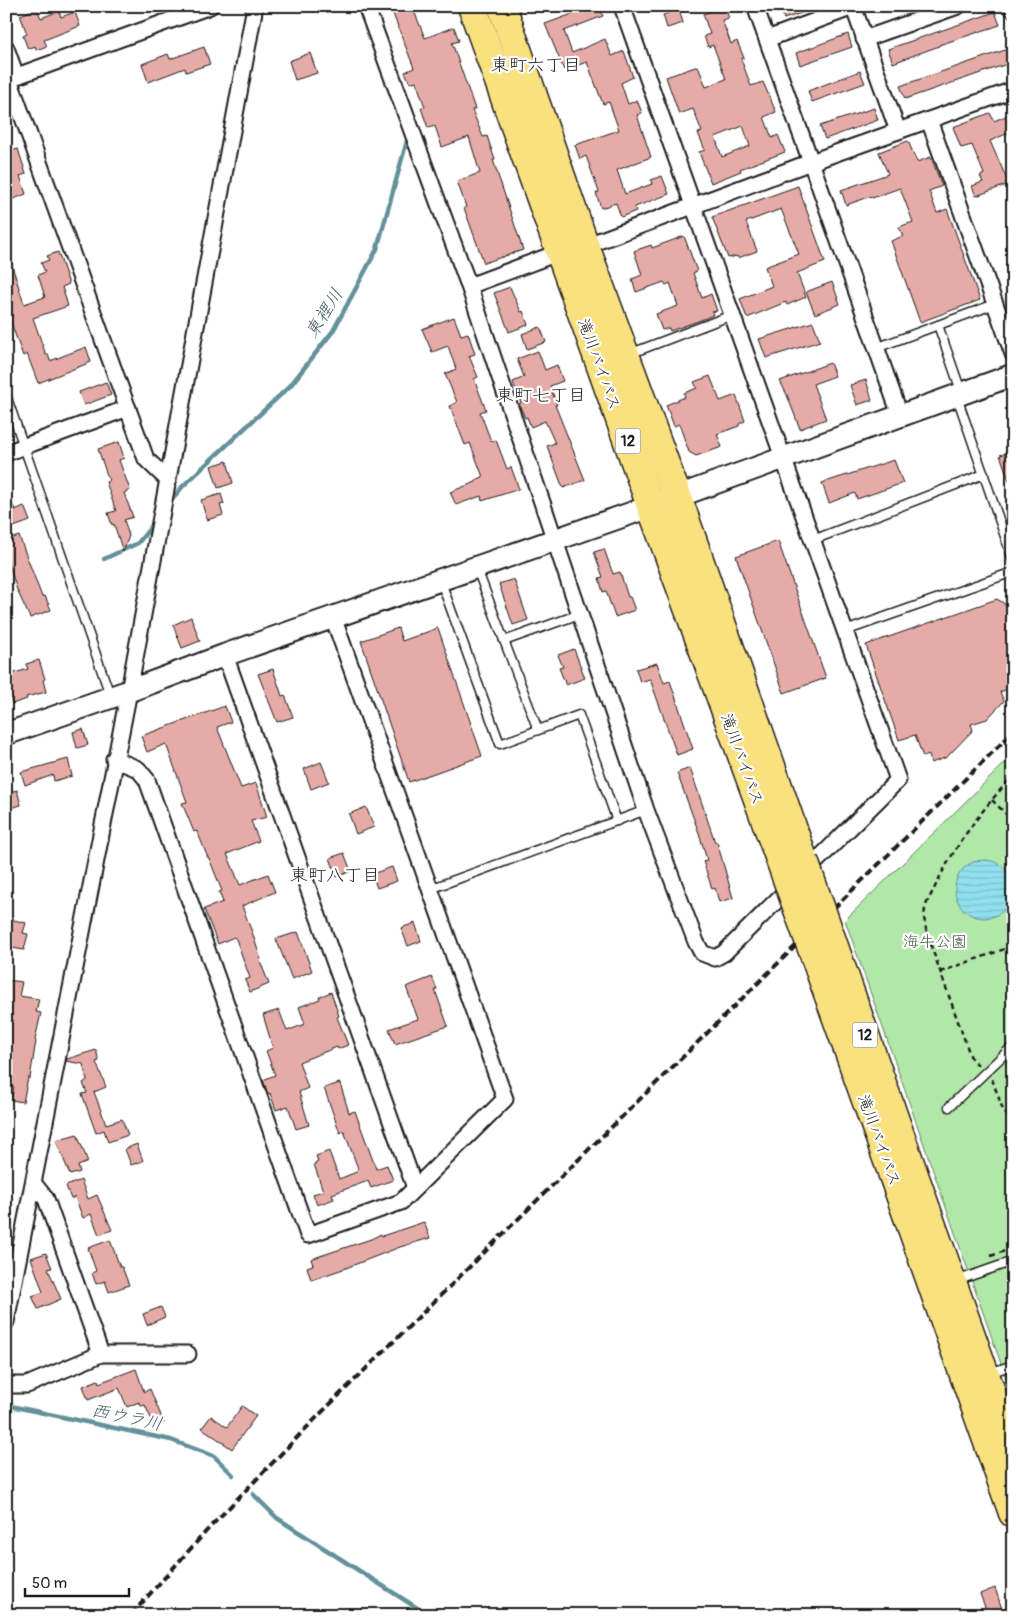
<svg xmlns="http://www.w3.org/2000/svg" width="1019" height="1621" viewBox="0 0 1019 1621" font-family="Pangolin,'Klee One',sans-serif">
<defs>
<pattern id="water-rules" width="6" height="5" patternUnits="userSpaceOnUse" patternTransform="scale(1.25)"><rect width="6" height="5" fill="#90dfee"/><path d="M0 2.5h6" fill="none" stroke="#7cbfcc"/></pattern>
</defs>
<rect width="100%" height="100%" fill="#fff"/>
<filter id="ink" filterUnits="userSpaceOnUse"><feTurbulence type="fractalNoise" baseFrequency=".02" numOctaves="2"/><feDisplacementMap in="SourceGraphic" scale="10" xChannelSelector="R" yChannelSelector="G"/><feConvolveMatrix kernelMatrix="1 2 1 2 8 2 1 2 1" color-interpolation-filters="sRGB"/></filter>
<g filter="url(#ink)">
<path fill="#b1e7a9" stroke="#668262" d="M1013,755V1376L1006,1378L845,920Z"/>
<circle fill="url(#water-rules)" stroke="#62919a" cx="984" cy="889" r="29"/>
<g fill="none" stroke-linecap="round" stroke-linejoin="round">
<g stroke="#62919a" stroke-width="4.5">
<path d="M168,505L182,487L290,386L333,331L377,249L408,137L406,134"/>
<path d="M104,559L138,543L154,523"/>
<path d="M6,1405L171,1440L214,1456L233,1475"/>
<path d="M253,1494L277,1518L428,1615"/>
</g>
</g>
<g fill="#e6aba7" stroke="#1c1c1c" fill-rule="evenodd">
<path d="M390,6H412L425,38L454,27L459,41L452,43L475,109L472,110L483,137L487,136L495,160H493L523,250L484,263L464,208L466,207L457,181L480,173L469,137L442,147L435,126L428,128L421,108L425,107L416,81L410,83L405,72L414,68Z"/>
<path d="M583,6H599L603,16L564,31L572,53L605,39L612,56L624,51L633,77L621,83L628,104L637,100L642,113L637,115L651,157L617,170L625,194L652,184L651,180L662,176L669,194L635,207L636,211L621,217L616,203L601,208L596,193L599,192L586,156L580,159L575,145L619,130L609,102L603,104L587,62L564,70L545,24L575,13L574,10Z"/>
<path d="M724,6L729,18L722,20L731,44L737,41L744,58L741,59L751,86L763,82L776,112L764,117L772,138L778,135L785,152L740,169L741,171L711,183L699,152L705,150L698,133L702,132L693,109L679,114L666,77L698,66L706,87L726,79L713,45L708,47L704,36L710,34L703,14ZM743,126L750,146L722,157L715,137Z"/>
<path d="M779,6H816V8L784,19Z"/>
<path d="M37,9L41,18L59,11L61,17L75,12L80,26L44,40L47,46L36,50L35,46L28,49L23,36L27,34L20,15Z"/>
<path d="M679,9L683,23L667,28L663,15Z"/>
<path d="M995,12L1000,25L939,45V46L893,63L888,49Z"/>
<path d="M848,34L852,47L800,65L796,53Z"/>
<path d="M204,47L210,64L186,72L185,68L148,82L142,64L168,54L170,59Z"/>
<path d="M1008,49L1013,62L905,99L900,86Z"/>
<path d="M310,53L317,73L295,80L289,61Z"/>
<path d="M860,71L865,83L812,102L808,91Z"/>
<path d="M874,108L878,120L825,139L820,126Z"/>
<path d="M990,113L994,121L1013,113V131L990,141L1009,184L976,196L972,186L983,182L980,176L984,174L972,145L961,148L953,127Z"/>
<path d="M908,141L917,162L931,157L942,186L929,191L937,213L947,209L980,300L920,322L891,241L903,236L899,227L913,222L900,188L872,198V196L846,205L841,190L888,174L879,152Z"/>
<path d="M18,149L26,174L20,176L26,194L6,202V153Z"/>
<path d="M798,186L825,262L797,273L806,297L787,305L786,302L747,318L740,299L772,286L765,267L799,254L781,209L746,222L757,251L738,258L737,256L728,258L712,217Z"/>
<path d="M684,236L697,271L693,273L702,298L711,294L717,311L712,312L713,315L701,320L670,331L669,328L662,330L656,314L678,306L670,283L666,285L664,282L636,292L632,279L642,275L634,251L651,245L652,248Z"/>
<path d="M58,252L69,284L62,287L68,306L33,318L46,355L48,354L50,361L86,347L91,362L38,383L27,354L23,356L6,309V257L9,256L24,304L45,297L38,275L45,272L41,263L49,260L47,256Z"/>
<path d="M832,282L840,304L815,314L806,292Z"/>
<path d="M510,287L521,312L523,311L528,325L509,332L494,293Z"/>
<path d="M454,317L461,335L468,333L475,354L469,356L478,377L474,379L486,410L480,412L491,441L496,440L507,469L511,467L519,489L482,501L481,496L456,505L450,492L476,482L475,480L483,477L470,443L465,445L450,406L457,402L445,374L456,369L448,346L432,352L422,329Z"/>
<path d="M813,322L820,341L766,358L759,339Z"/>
<path d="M540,327L546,342L527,349L522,334Z"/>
<path d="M538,351L545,370L557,365L563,381L550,386L557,405H555L585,480L563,488L547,446L555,443L545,421L531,427L527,417L525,418L519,404L521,403L513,382L524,377L517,359Z"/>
<path d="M830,363L835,376L813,384L826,419L800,429L787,395L780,381Z"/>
<path d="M710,376L720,401L736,395L745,421L739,424V426L717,434L722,447L696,456L689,452L679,424L674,426L666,405L685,397L684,393L697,388L694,382Z"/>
<path d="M866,380L872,400L857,405L850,385Z"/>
<path d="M106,382L111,395L84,405L79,392Z"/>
<path d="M119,442L124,458L119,460L130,490L124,493L133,517L124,520L129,536L123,552L114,524L112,525L108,513L116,511L106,482L109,481L98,449Z"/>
<path d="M1013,451V486H1011L1000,455Z"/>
<path d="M894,460L903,483L857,499L855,493L829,503L822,483Z"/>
<path d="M227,461L233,483L218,488L211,466Z"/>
<path d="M6,490L15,510L24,506L30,521L6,530Z"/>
<path d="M221,494L224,504L220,505L223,515L207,520L201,500Z"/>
<path d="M19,536L42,597L45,596L51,610L30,618L17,590L6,555V540Z"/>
<path d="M778,541L826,678L784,693L736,556Z"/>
<path d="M604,549L613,574L620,572L628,597H630L635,610L615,617L606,591L603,592L599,578L603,577L594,552Z"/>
<path d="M514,579L528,620L513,625L499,584Z"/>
<path d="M997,599L1005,604L1013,628V642L1007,644L1013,660V687L1000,692L1004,701L987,719L971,724L973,730L947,757L931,763L929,755L923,757L915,735L899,740L866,645Z"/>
<path d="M191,617L200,641L182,648L173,625Z"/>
<path d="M398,628L402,641L438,628L482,756L409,782L361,641Z"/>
<path d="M574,649L585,678L566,685L559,668L563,667L558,655Z"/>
<path d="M39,660L45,679L43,680L46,692L26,697L27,699L12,704L6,687V684L11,683L8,675L28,669L26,664Z"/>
<path d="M657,663L664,683L670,681L693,749L677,755L650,679L640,682L636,669Z"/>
<path d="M273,669L282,696L285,695L293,717L277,722L258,674Z"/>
<path d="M225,706L231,722L217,727L241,788L256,783L267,817L251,821L259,841L227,854L240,885L268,874L275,892L242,906L252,932L261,960L260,961L269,984L250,992L245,980L250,978L236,939L234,937L218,944L204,909L223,902L219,892L222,891L209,858H208L197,831L194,832L182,803L187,802L166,744L147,752L141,736Z"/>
<path d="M83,729L88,745L77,748L73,732Z"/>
<path d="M68,759L72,776L54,781L53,775L25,785L21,772Z"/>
<path d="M321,762L329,782L311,789L304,769Z"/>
<path d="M690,768L715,842H717L733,898L719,902L715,888L712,889L703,861L707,860L699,833L677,773Z"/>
<path d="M17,790L21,805L6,809V793Z"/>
<path d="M366,807L374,827L356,834L349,814Z"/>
<path d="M344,853L351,871L337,877L330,858Z"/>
<path d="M392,867L397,881L377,888L372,874Z"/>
<path d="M10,919L26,923L23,933L28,934L24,950L6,947V933Z"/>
<path d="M415,923L421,941L408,946L401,928Z"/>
<path d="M298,932L312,971L292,979L276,939Z"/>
<path d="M432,977L437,989L435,990L448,1026L395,1044L389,1029L418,1019L406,987Z"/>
<path d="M6,980L22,982L19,996L39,999L36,1012L41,1013L35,1040L36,1041L30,1078H28L23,1102L11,1100L14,1087L6,1086Z"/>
<path d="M331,992L339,1016L337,1017L348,1045L338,1049L337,1047L299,1062L308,1088L299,1092L309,1125L296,1129L288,1106L276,1110L270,1093L268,1094L263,1080L275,1075L266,1051L273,1048L263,1015L279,1010L287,1031L305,1024L299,1007L320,999L319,997Z"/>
<path d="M96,1050L99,1061L96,1062L106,1087L94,1092L106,1124L122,1119L128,1135L108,1142L104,1130L96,1133L82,1094L87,1093L83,1083L87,1080L83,1064L66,1061L67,1059Z"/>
<path d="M340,1083L349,1113L355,1111L376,1169L387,1165L393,1180L371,1188L368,1181L332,1194L334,1199L317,1205L313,1194L323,1191L314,1164L318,1162L316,1156L329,1151L339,1179L359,1171L344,1131L340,1133L324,1088Z"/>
<path d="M77,1134L88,1162L78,1166L80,1172L70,1175L56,1140Z"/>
<path d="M137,1144L143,1161L131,1165L125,1149Z"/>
<path d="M81,1180L88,1199L97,1195L112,1230L99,1235L91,1214L83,1218L75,1197L71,1199L66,1186Z"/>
<path d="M424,1222L430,1238L400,1247L346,1268L311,1280L307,1267L313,1265L311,1259L371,1239L381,1234L382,1236Z"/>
<path d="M110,1240L120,1267H122L129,1285L109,1292L105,1281L96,1284L92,1273L96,1271L88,1248Z"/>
<path d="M46,1253L52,1268L48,1269L61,1299L38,1309L32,1296L43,1292L31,1258Z"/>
<path d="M161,1307L165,1317L147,1325L143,1314Z"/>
<path d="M136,1369L144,1392L150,1389L164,1423L155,1427L145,1405L141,1406L139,1402L127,1407L119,1388L88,1400L83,1386L98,1380L99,1383Z"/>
<path d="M242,1406L256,1416L232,1449L202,1428L211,1416L227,1427Z"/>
<path d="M995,1588L1004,1615H988L980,1594Z"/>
</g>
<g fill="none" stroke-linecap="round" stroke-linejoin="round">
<defs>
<g id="lane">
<path d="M938,325L961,391"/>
<path d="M876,348L995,304"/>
<path d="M629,354L732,315"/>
<path d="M6,395L110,695"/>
<path d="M957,397L1013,560"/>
<path d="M813,540L984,474"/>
<path d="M477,569L538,730"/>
<path d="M441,582L500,744L579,715L617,821"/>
<path d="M845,631L1013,572"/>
<path d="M504,641L580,614"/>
<path d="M430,889L646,810"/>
<path d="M949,1107L1013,1046"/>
<path d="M956,1281L1013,1261"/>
<path d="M989,1373L1013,1365"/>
</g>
<g id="street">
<path d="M366,6L469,286L646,810L696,942L702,953L715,958L724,953L898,780L622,6"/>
<path d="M755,6L811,162L900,415"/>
<path d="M853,6L898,131"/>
<path d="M1012,6L1013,9"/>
<path d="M767,39L853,7"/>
<path d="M864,39L958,6"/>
<path d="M6,48L16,76"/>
<path d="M9,79L146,459L167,479"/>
<path d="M6,80L210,6"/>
<path d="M929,120L1013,354"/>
<path d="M469,286L560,252L585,246L811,162L1013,90"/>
<path d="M6,453L128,408"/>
<path d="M225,655L415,1188"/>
<path d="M114,759L138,769L147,780L308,1235L401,1202L505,1099L333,617"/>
<path d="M34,1184L46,1199L101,1354"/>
<path d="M6,1322L129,691L255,6"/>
<path d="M6,1385H27L101,1354H188"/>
</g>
<path id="secondary" d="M6,734L129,691L225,655L629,514L1013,375"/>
<g id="highway">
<path d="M472,6L651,506L786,876"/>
<path d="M502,6L585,246L677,496L804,861"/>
<path d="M926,1209L1013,1453"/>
<path d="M908,1217L1013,1513"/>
</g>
</defs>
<use href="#lane" stroke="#1c1c1c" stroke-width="11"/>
<use href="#street" stroke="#1c1c1c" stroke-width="19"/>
<use href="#secondary" stroke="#1c1c1c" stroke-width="25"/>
<use href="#highway" stroke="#1c1c1c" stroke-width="31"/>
<g stroke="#1c1c1c" stroke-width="2.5" stroke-dasharray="5 4" stroke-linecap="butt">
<path d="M992,800L1013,821"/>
<path d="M940,972L1013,946"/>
<path d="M978,1065L971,1058L929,940C926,930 923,920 925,909C926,903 931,895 934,889C953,848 982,809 1013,776"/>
<path d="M992,1079L1003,1110L1013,1122"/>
<path d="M991,1256L1013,1248"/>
</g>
<use href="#lane" stroke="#fff" stroke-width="8"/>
<use href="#street" stroke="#fff" stroke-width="15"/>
<use href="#secondary" stroke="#fff" stroke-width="21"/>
<use href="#highway" stroke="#fae180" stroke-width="28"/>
<path stroke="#1c1c1c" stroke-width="4" stroke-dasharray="8 4" stroke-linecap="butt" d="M131,1615L211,1526L318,1416L1013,732"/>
<defs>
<g id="highway-bridge">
<path d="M804,861L926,1209"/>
<path d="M786,876L908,1217"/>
</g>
</defs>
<use href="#highway-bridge" stroke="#1c1c1c" stroke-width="31" stroke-linecap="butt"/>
<use href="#highway-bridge" stroke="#fae180" stroke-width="28"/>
</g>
</g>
<g text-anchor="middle" stroke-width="4.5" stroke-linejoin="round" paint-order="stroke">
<g fill="#fff" stroke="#606060" stroke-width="1">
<rect x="615.5" y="428.5" width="25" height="25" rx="4"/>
<rect x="852.5" y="1022.5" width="25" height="25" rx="4"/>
</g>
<g font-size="15" font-weight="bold" fill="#1c1c1c">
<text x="628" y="446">12</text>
<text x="865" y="1040">12</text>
</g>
<g font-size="16" fill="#1c1c1c" stroke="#fff">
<text transform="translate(600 364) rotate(70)" y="6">滝川バイパス</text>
<text transform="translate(743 759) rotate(70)" y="6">滝川バイパス</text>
<text transform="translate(880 1140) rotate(70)" y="6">滝川バイパス</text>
</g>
<g font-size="16" fill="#495946" stroke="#fff">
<text x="935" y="947">海牛公園</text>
</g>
<g font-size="18" fill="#1c1c1c" stroke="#fff">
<text x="536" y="71">東町六丁目</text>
<text x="541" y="401">東町七丁目</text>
<text x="335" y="881">東町八丁目</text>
</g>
<g font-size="18" font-style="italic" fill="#456066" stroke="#fff">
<text transform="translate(324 313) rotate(-58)" y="6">東裡川</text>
<text transform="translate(127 1417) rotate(12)" y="6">西ウラ川</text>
</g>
</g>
<rect width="1019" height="1621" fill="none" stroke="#fff" stroke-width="25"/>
<rect x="12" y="12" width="994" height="1596" fill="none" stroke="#1c1c1c" stroke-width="2" filter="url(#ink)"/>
<path d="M25 1588v8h104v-8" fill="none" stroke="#1c1c1c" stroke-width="2.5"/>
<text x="32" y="1588" font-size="15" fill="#1c1c1c" stroke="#ffffff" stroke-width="4" paint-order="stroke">50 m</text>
</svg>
